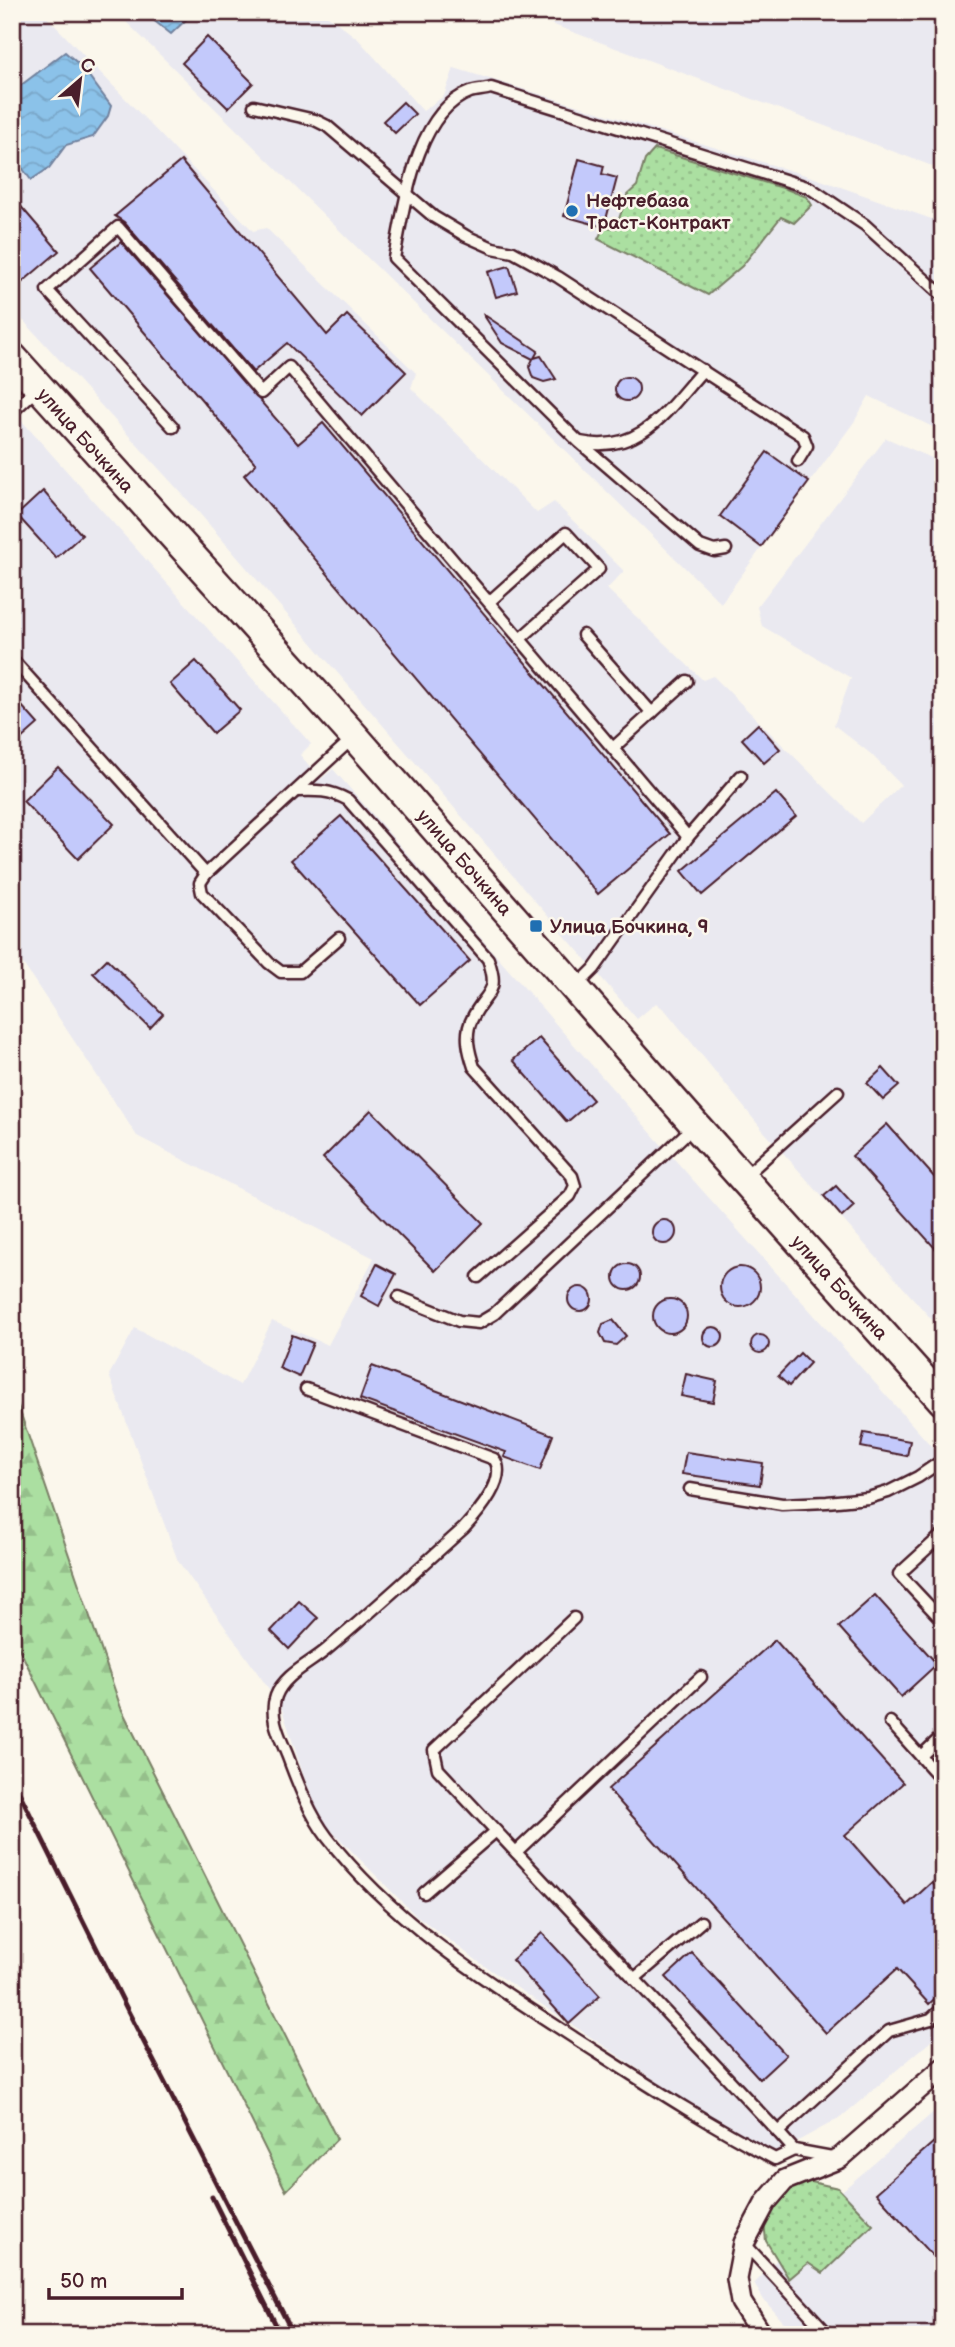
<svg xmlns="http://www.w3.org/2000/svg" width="955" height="2347" viewBox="0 0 955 2347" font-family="'Balsamiq Sans',sans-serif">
<defs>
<pattern id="grass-dots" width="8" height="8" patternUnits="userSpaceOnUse" patternTransform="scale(1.75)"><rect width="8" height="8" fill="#abdfa1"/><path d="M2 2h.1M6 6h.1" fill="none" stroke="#95bf8b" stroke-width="1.8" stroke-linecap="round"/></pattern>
<pattern id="forest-firs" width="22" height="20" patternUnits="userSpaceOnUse" patternTransform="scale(1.75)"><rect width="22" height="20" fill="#abdfa1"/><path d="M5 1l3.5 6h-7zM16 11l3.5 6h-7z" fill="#95bf8b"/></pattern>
<pattern id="water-waves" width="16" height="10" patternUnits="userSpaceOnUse" patternTransform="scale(1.75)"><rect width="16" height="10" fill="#8bc2e9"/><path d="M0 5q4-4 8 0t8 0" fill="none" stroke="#79a6c8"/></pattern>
</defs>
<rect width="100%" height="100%" fill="#fbf7ec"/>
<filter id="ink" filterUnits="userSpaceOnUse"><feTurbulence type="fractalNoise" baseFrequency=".0143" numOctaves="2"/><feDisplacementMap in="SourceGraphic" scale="14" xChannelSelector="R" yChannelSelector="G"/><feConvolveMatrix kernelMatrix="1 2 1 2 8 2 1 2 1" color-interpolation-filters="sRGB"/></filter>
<g filter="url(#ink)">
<g fill="#eae9f0">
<path d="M12,12H42L253,231L266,228L416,373L411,388L537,513L554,502L624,571L607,589L703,680L713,676L861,823L901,785L871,754L834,725L851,678L762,626L757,607L886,438L943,463V1332L760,1127L666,1011L656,1003L637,1019L194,507L12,308Z"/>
<path d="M116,12H323L358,39L423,111L444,96L454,68L815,178L943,223V432L869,396L854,422L721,603Z"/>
<path d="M519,12H943V170Z"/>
<path d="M12,410L311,744L300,755L321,779L333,769L659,1142L943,1459V2031L840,2118L776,2153L710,2117L483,1965L413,1913L330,1829L319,1813L304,1777L281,1706L178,1561L109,1375L135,1328L240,1385L272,1321L328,1345L374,1258L137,1136L12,947Z"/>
<path d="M943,2104V2335H795L764,2300L754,2284L842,2191Z"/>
</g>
<g fill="url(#grass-dots)" stroke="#7a7f66" stroke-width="2">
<path d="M655,149L786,189L807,197L812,205L794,223L781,217L742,266L708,295L598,239L604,227L616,228L627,195L637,186L645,160Z"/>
<path d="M807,2181L838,2188L873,2225L823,2273L808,2263L789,2279L766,2241L764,2222L784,2190Z"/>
</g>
<path fill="url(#forest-firs)" stroke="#7a7f66" stroke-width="2" d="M12,1388L121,1708L337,2139L286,2191L12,1634Z"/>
<g fill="url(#water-waves)" stroke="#71819d" stroke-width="2">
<path d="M143,12H190L189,17L171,34Z"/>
<path d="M65,52L82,67L111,106L108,116L93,137L66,145L49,168L31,180L12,154V92Z"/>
</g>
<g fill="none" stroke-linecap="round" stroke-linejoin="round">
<path stroke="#71819d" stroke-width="5" d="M12,2325L18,2335"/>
</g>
<g fill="#c3c9fb" stroke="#4a1f2b" stroke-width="2">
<path d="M207,37L253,83L228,108L182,63Z"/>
<path d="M403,102L415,114L395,133L383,121Z"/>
<path d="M579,159L604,166L602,174L617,178L604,227L564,216Z"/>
<path d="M181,161L327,335L347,315L406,372L362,416L287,343L253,372L124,222L115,216Z"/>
<path d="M12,196L59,251L12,291Z"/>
<path d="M121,242L298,444L323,423L670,834L598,894L244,475L256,464L90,268Z"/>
<path d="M509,266L517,291L496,297L488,272Z"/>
<path d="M483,314L538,351L534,358L541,356L556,379L544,382L533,378L529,367L533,359L502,343Z"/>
<circle cx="627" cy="389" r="12"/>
<path d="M767,452L809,482L761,547L720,516Z"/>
<path d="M43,491L82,535L56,558L17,515Z"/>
<path d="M196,661L240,710L213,733L170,684Z"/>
<path d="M12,695L38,724L12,747Z"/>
<path d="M758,724L780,749L764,763L742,739Z"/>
<path d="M58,767L114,824L78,859L23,801Z"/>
<path d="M776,793L796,816L702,895L682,871Z"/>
<path d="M341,816L470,961L420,1005L291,860Z"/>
<path d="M107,959L163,1014L150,1028L93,973Z"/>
<path d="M539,1038L593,1100L567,1122L513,1060Z"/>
<path d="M883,1068L899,1086L883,1100L867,1083Z"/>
<path d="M371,1110L483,1223L435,1271L323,1158Z"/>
<path d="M887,1124L943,1187V1257L852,1156Z"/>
<path d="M836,1186L854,1206L842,1217L824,1196Z"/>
<circle cx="664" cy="1232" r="12"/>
<path d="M377,1264L396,1274L379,1306L361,1296Z"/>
<circle cx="627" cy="1277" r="13"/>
<circle cx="740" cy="1287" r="20"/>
<circle cx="580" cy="1299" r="12"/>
<circle cx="670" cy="1316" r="17"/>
<path d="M613,1320L626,1336L616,1345L605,1343L600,1333L603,1324Z"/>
<circle cx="713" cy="1337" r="10"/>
<circle cx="760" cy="1344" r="9"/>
<path d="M292,1335L313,1343L299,1377L279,1368Z"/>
<path d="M800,1353L810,1363L789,1386L778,1376Z"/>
<path d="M372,1366L553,1435L540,1470L504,1457L506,1452L360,1399Z"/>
<path d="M686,1374L717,1381L713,1402L681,1396Z"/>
<path d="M864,1433L910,1441L907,1456L861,1447Z"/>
<path d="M686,1452L763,1463L760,1485L682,1474Z"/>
<path d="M875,1595L937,1664L901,1697L839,1627Z"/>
<path d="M299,1601L318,1618L289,1649L271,1631Z"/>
<path d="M775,1640L903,1783L845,1835L907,1905L932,1882L943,1895V1991L929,2004L897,1969L826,2033L608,1789Z"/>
<path d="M542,1933L600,1996L569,2024L512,1960Z"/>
<path d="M692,1953L786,2055L760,2079L666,1977Z"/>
<path d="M943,2134V2267L876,2193Z"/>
</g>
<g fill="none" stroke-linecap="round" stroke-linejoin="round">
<defs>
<g id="lane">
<path d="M254,106L315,120L327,126L434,217L466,236L493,248L513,252L558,277L803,436L807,446L798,461"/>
<path d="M12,412L37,389"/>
<path d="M173,427L47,290L118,227L261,393L289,367L688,837L594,969L576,987"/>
<path d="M580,442C641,455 667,410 703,370"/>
<path d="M726,549L714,551L700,546L579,442L394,258C404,209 415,112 470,92C476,90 485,90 491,88L810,188L865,225L943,296"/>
<path d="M489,602L566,533L599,569L520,639"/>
<path d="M583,635L652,713"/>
<path d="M13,660L206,874"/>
<path d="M613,748L687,681"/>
<path d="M296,791C316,790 330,790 348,800L488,959C501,995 485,991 472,1019C464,1034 469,1052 474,1067L572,1176L575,1186L570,1196L478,1277"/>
<path d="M688,837L741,776"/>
<path d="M339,938L300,972H281L269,963L202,893L200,883L206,874L354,737"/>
<path d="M745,1176L838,1092"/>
<path d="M399,1297L459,1321L479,1323L494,1314L695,1125"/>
<path d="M306,1389L494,1459C509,1478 477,1514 464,1528C418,1569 373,1611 326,1650C309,1664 284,1675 276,1696C268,1716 281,1739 288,1757C298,1784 310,1815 327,1837C393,1923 487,1981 576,2039C642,2081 706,2123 775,2159L794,2150L832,2157"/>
<path d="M690,1489L782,1504L827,1502L868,1498L888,1492L918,1477L943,1460"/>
<path d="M943,1534L899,1574L943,1621"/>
<path d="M574,1618L434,1750L438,1769L778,2132"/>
<path d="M890,1722L943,1781"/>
<path d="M921,1756L943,1735"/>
<path d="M516,1852L701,1677"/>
<path d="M424,1893L496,1831"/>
<path d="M634,1979L701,1922"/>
<path d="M794,2150L778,2132L889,2031L931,2019L943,2008"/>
<path d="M744,2243L829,2335"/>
</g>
<path id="street" d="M762,2335L741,2302L737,2279L744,2243L766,2202L785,2180L840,2158L943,2068"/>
<path id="secondary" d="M12,357L354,736L695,1125L943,1401"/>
</defs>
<use href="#lane" stroke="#4a1f2b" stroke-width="15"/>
<use href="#street" stroke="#4a1f2b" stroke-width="24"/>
<use href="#secondary" stroke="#4a1f2b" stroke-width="33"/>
<use href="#lane" stroke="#fbf7ec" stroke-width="10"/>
<use href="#street" stroke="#fbf7ec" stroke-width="19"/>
<use href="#secondary" stroke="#fbf7ec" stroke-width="28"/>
<g stroke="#4a1f2b" stroke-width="5">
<path d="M12,1778L128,2011L294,2335"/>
<path d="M212,2197L281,2335"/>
</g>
</g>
</g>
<g fill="#1f6fb2" stroke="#fbf7ec" stroke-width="2.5">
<circle cx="572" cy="211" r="7"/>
<rect x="529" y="919" width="14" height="14" rx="3.5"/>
</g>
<g text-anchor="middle" stroke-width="5" stroke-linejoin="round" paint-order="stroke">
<g font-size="19" font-weight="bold" fill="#4a1f2b" stroke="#fbf7ec" text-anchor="start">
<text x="586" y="207">Нефтебаза<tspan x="586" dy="22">Траст-Контракт</tspan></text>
<text x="550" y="933">Улица Бочкина, 9</text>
</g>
<g font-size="19" fill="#4a1f2b" stroke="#fbf7ec">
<text transform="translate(86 440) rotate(48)" y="7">улица Бочкина</text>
<text transform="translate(465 862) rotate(49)" y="7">улица Бочкина</text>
<text transform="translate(840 1287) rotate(48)" y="7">улица Бочкина</text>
</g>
</g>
<rect width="955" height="2347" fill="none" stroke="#fbf7ec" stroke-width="42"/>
<rect x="21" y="21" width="913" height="2305" fill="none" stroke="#4a1f2b" stroke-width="2.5" filter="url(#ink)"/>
<g transform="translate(80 80) rotate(28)" stroke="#fbf7ec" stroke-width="5" paint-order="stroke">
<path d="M0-5L12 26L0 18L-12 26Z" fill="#4a1f2b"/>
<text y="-10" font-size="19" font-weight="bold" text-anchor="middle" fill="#4a1f2b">С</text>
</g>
<path d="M49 2288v10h133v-10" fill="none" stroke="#4a1f2b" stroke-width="3.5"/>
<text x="60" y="2288" font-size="21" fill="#4a1f2b" stroke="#fbf7ec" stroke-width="5" paint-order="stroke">50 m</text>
</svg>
